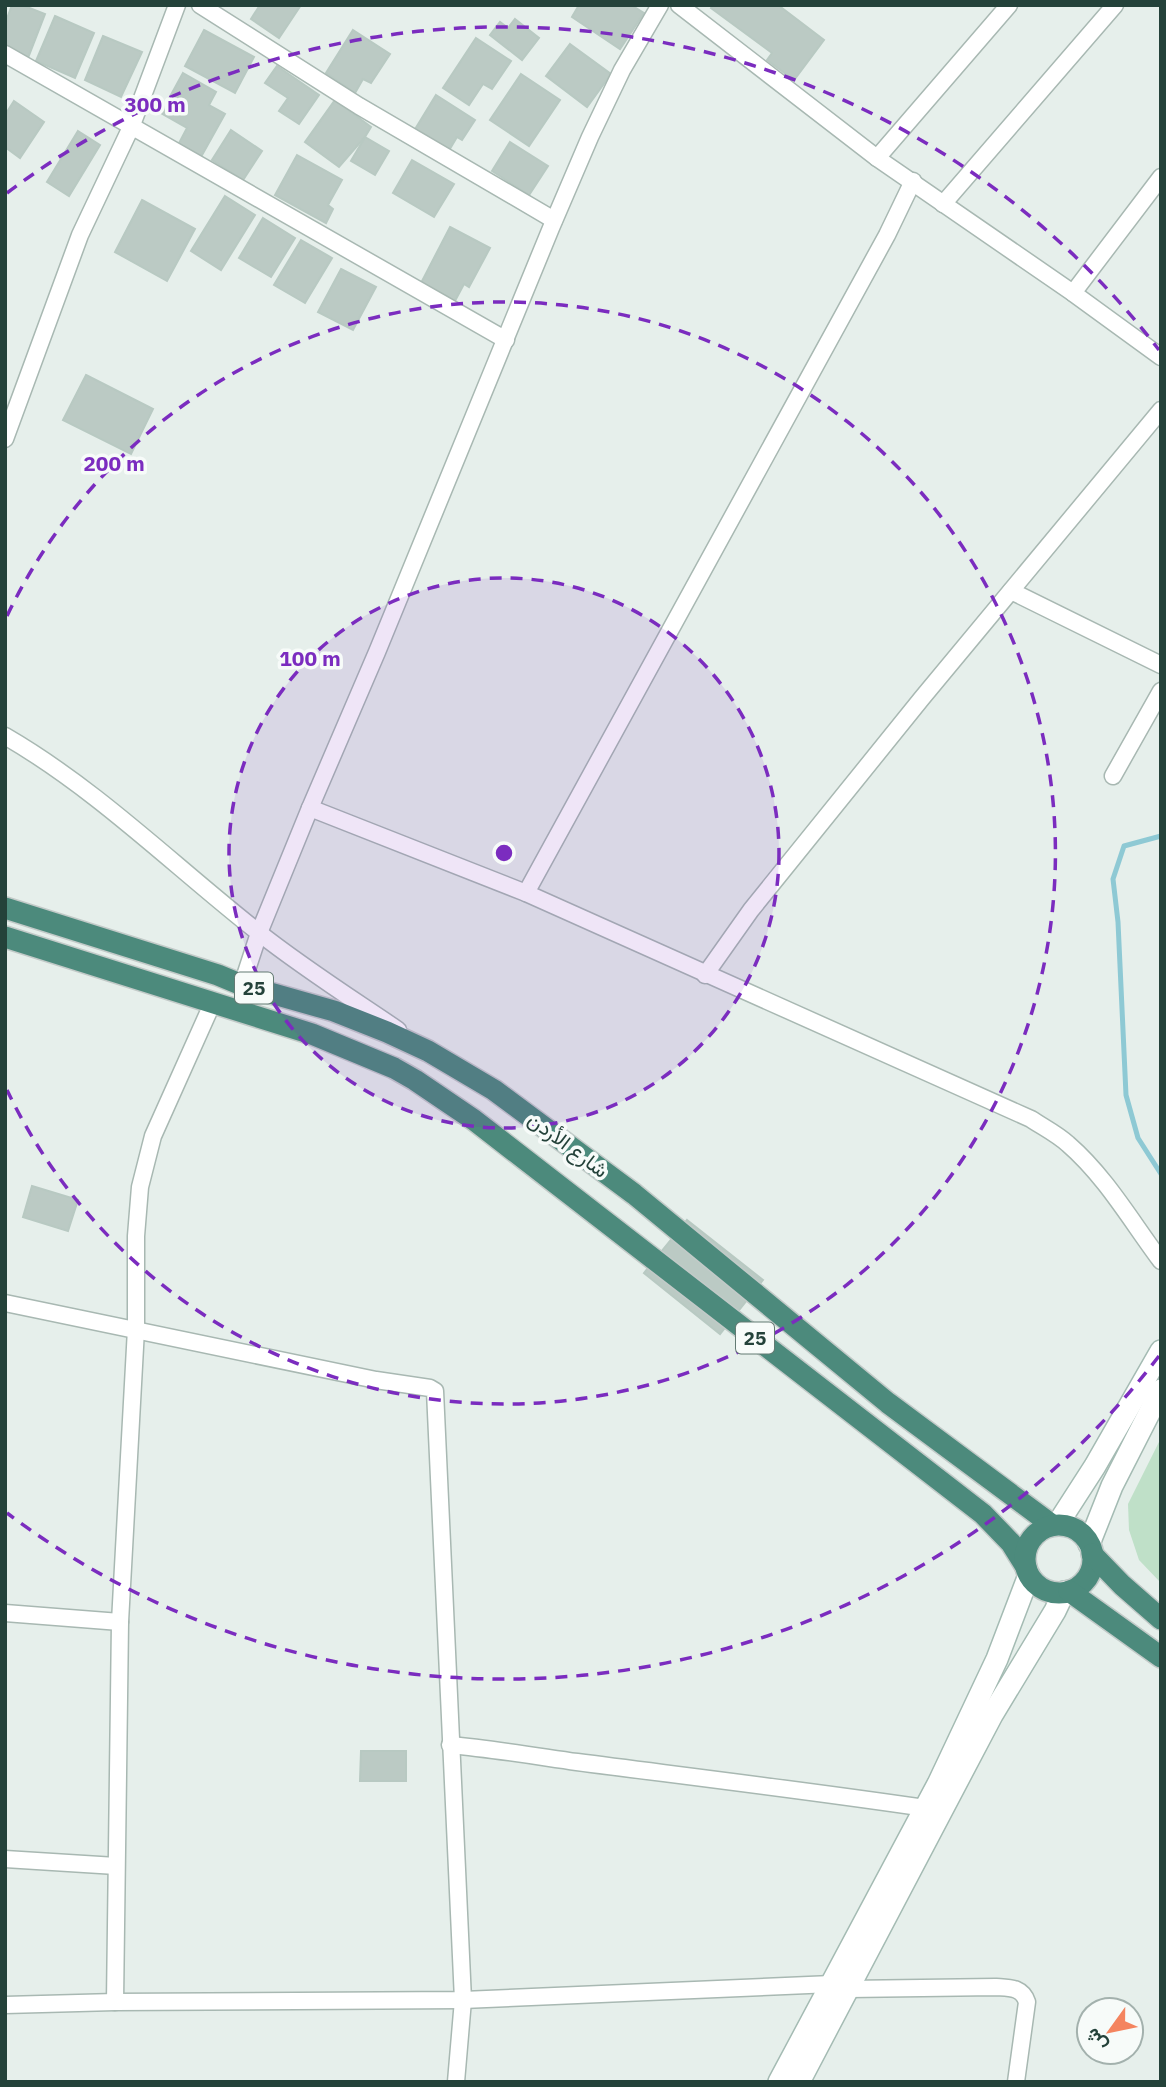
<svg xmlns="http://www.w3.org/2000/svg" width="1166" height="2087" viewBox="0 0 1166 2087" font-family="'IBM Plex Sans',Vazirmatn,sans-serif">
<rect width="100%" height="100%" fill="#e6efeb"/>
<path fill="#bfe0c8" d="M1161,1438V1583L1139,1560L1129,1530L1128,1504Z"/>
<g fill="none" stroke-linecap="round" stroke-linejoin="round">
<path stroke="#8ec9d4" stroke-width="5" d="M1161,836L1124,846L1113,879L1118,922L1126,1095L1138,1138L1161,1174"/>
</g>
<g fill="#bbcac4" stroke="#b8c9c2" stroke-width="2">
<path d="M12,5H22L45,14L28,58L5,49V24Z"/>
<path d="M260,5H301L279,38L251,19Z"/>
<path d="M579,5H631L644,13L620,49L572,17Z"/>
<path d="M713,5H778L824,40L794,80L767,60L772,53L711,8Z"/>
<path d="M55,16L94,33L75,78L36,61Z"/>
<path d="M515,19L539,38L522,60L490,35L500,22L508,28Z"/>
<path d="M204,30L254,57L235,93L185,66Z"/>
<path d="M353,30L390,54L371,83L363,79L355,93L326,73Z"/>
<path d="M103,36L142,52L121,97L85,80Z"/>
<path d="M476,38L511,61L492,89L483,84L469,105L443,88Z"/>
<path d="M570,44L611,74L587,107L546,76Z"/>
<path d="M277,66L319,95L299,124L279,111L288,98L265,83Z"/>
<path d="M183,73L216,92L209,105L225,114L201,157L178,145L187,128L161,113Z"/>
<path d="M521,74L560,100L529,146L490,120Z"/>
<path d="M436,95L475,120L462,140L457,137L448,152L414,131Z"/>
<path d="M335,100L371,127L365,137L339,167L305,142Z"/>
<path d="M14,101L44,122L20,158L5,147V115Z"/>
<path d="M231,130L262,151L243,180L212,160Z"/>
<path d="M78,131L100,145L69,196L47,182Z"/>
<path d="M365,137L389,151L375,175L351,161Z"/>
<path d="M510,142L548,166L529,195L492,171Z"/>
<path d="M297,155L342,180L328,205L333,209L326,223L275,195Z"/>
<path d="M412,160L454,184L434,217L393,193Z"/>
<path d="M225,196L255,215L221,270L191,251Z"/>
<path d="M142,200L195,229L167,281L115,252Z"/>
<path d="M263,218L295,238L271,277L239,258Z"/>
<path d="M450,227L490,248L469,287L464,284L455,301L421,283Z"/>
<path d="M301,240L332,258L305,303L274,285Z"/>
<path d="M341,269L376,287L353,330L318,312Z"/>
<path d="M86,375L153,409L131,454L63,420Z"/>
<path d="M32,1186L78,1200L68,1231L23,1217Z"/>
<path d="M687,1220L763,1280L720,1334L644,1273Z"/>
<path d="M361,1751H406V1781H360Z"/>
</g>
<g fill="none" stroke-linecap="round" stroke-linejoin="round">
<defs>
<g id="minor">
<path d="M200,5L359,106L554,220"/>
<path d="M679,5L877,158L1073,293L1161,357"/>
<path d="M5,54L506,340"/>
<path d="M877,158L1009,5"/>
<path d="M943,204L1115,5"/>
<path d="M1073,293L1161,177"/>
<path d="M5,439L80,235L132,125L177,5"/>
<path d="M1011,591L1161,665"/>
<path d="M5,736C98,790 174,866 258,932C302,967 351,998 398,1030"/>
<path d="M1113,776L1161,691"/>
<path d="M310,808L526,893L1031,1119C1043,1127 1057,1134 1068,1144C1106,1177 1131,1221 1161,1261"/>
<path d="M526,893L887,235L913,181"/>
<path d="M705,975L751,910L922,698L1161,410"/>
<path d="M242,985L259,933L310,808L377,652L551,228L590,137L622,70L660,5"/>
<path d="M5,1303L376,1380L430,1388L435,1391L463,2000L456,2082"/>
<path d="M5,1613L120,1622"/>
<path d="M450,1745C493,1749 535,1756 577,1762C693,1777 809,1791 925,1808"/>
<path d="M5,1859L116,1866"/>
<path d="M848,1989L996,1987C1010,1988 1022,1987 1027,2002L1016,2082"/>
<path d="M115,2002L120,1622L136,1329V1236L140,1187L153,1136L213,1002"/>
<path d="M5,2005L115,2002L463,2000L832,1984"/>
</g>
<g id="secondary">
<path d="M1057,1525L1095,1466L1161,1351"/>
<path d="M1089,1544L1112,1486L1161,1390"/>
<path d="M779,2082L938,1784L997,1659L1029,1575"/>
<path d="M799,2082L992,1715L1055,1611L1064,1592"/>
</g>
<g id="trunk">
<path d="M5,908L218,975L242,985L334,1011L387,1032L428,1051L494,1090L634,1194L888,1403L1052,1525"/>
<path d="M5,937L312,1034L394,1068L415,1080L474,1120L983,1514L1011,1543L1026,1567"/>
<circle cx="1059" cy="1559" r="34"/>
<path d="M1092,1554L1122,1585L1161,1619"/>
<path d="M1069,1591L1161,1657"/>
</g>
</defs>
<use href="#minor" stroke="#a8b8b2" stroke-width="19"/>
<use href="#secondary" stroke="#a4bbb3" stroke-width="24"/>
<use href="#trunk" stroke="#c2cac8" stroke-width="24"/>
<use href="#minor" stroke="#fff" stroke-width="16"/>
<use href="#secondary" stroke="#fff" stroke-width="21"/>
<use href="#trunk" stroke="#4c8a7c" stroke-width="21"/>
</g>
<circle cx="504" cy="853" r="275" fill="#7b2cbf" fill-opacity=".12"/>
<g fill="none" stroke="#7b2cbf" stroke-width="3.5" stroke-dasharray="12 9">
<circle cx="504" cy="853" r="275"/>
<path d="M7 616A551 551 0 1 1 7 1090"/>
<path d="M1159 1356A826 826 0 0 1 7 1513M7 193A826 826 0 0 1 1159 350"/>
</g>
<g text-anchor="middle" stroke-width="7" stroke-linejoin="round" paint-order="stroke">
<g fill="#f7fbf9" stroke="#637a73" stroke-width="2">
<rect x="235" y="972.5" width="38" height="31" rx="5"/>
<rect x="736" y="1322.5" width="38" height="31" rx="5"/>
</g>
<g font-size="19" font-weight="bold" fill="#24423a">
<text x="254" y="995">25</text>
<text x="755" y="1345">25</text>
</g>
<g font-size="21" fill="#24423a" stroke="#f7fbf9">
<text transform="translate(568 1145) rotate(37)" y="7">شارع الأردن</text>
</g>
</g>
<circle cx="504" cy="853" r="10" fill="#7b2cbf" stroke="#f7fbf9" stroke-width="3.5"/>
<g font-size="21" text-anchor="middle" font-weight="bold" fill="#7b2cbf" stroke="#f7fbf9" stroke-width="7" stroke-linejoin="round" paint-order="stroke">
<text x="155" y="112">300 m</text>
<text x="114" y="471">200 m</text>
<text x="310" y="666">100 m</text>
</g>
<rect width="1166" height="2087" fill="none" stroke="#24423a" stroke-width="14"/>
<g transform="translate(1110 2031) rotate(237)"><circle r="33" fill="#f7fbf9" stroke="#a3b1ad" stroke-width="2"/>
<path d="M0-5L12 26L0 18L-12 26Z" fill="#f4845f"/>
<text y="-10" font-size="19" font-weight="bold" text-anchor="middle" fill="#24423a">ش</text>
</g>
</svg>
